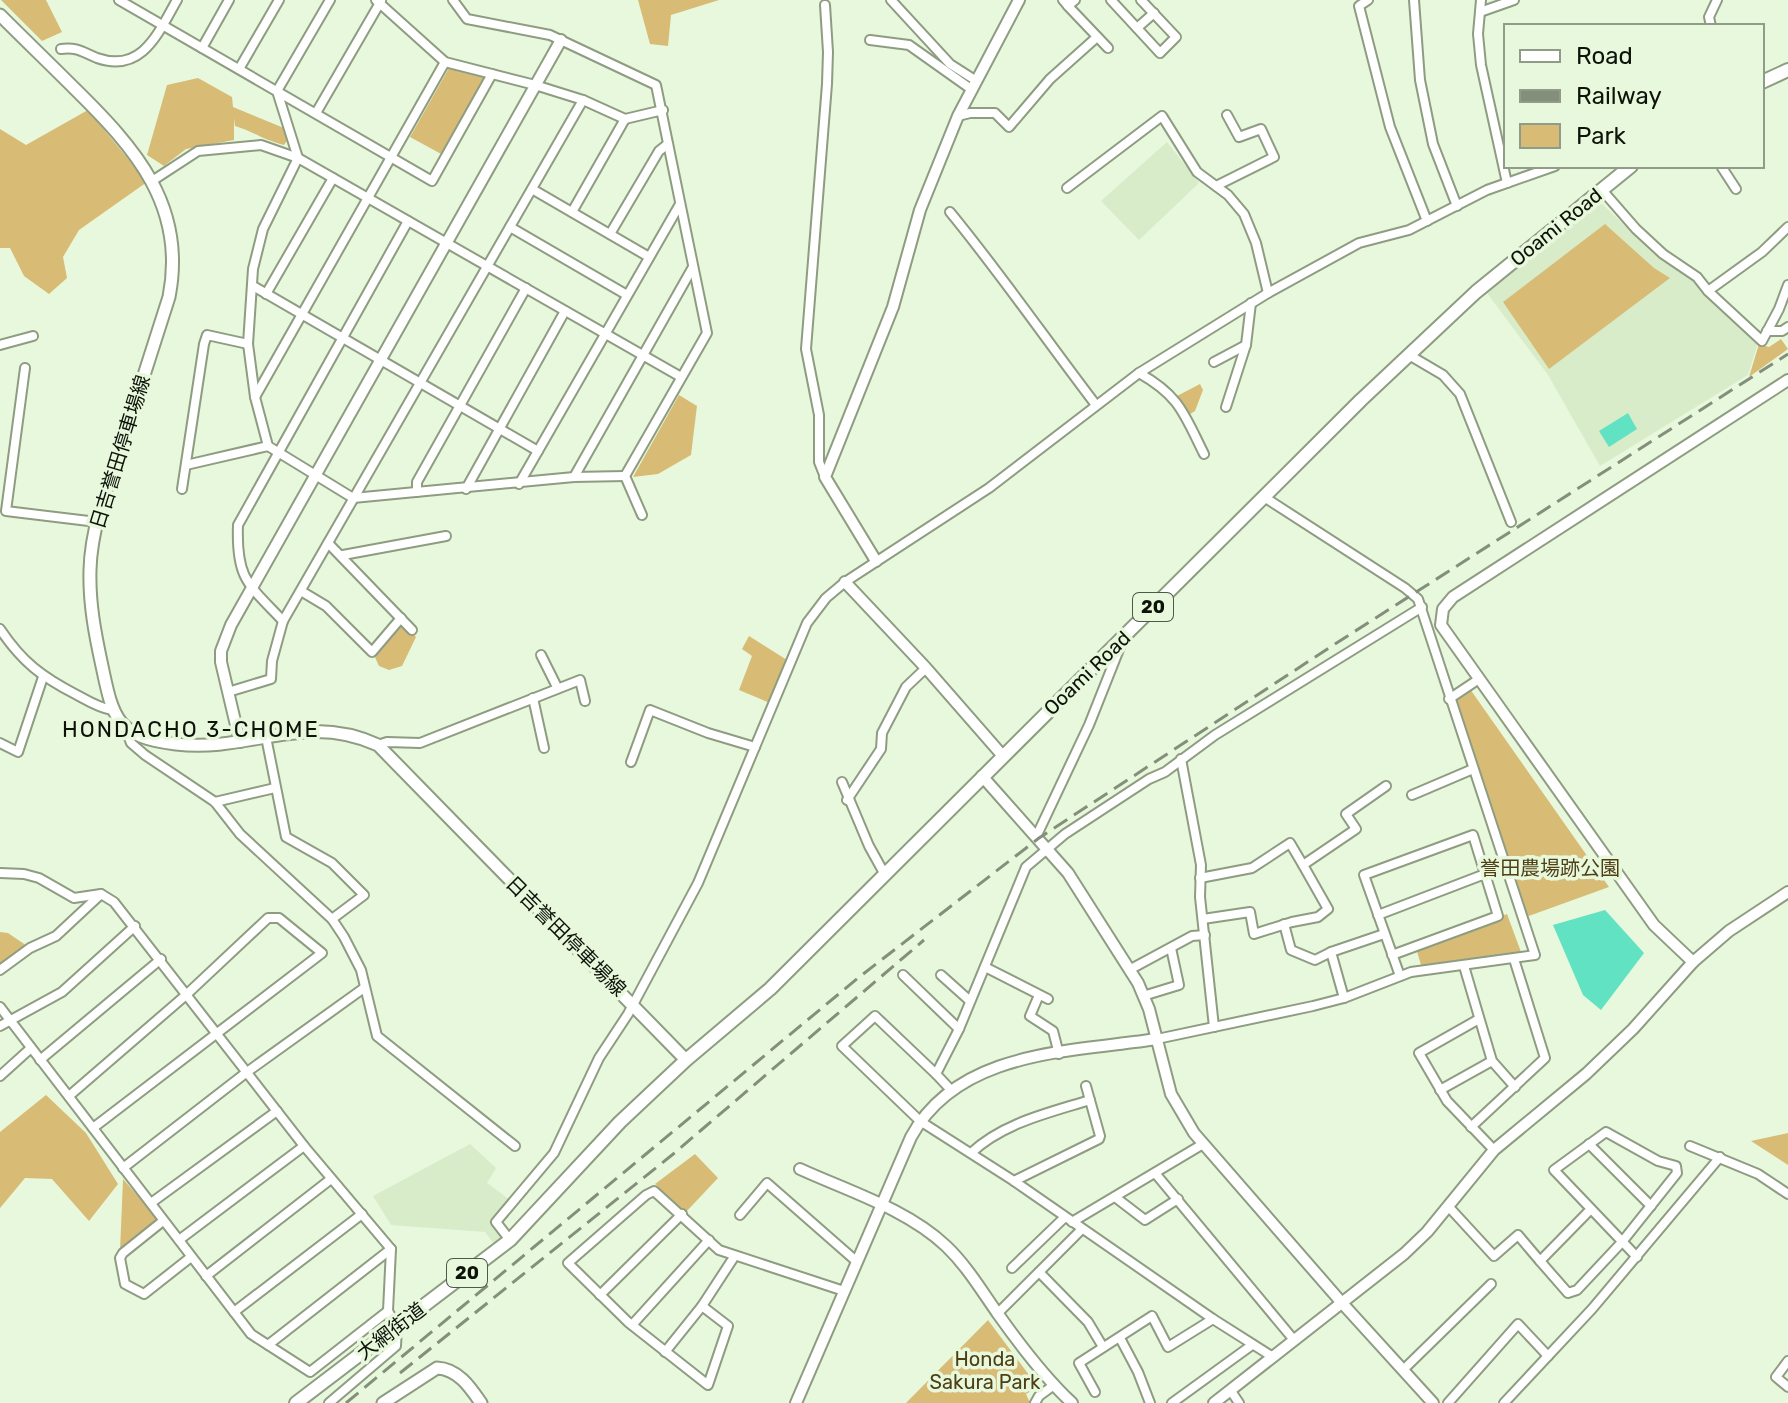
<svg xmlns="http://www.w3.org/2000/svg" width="1788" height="1403" viewBox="0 0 1788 1403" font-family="Rubik,'Noto Sans JP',sans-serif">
<rect width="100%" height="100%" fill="#e8f8dc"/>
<g fill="#d9ecca">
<path d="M1167,142L1199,183L1139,240L1101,201Z"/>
<path d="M1600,202L1656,255L1682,271L1758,343L1748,375L1600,466L1548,375L1487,293L1594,203Z"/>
<path d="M470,1144L496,1168L487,1183L510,1200L493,1221L505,1237L495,1245L485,1232L391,1225L373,1196Z"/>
</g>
<g fill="#d8bc75">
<path d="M1,0H46L62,32L42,41Z"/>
<path d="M638,0H719L671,15L668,46L650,44Z"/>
<path d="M449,68L485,78L443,155L410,137Z"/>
<path d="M198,78L232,97L233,107L284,128L287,141L284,145C264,140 254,132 235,126L234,118V140L186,149L164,166L147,155L167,85Z"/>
<path d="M88,110L147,182L79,230L63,257L67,278L49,294L24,276L10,248H0V129L26,145Z"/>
<path d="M1605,224L1654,268L1670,278L1549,369L1503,302Z"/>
<path d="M1781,339L1788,349L1749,377L1759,344L1769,347Z"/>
<path d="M1200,384L1203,390L1195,411L1187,416L1177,396Z"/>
<path d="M679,395L697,406L691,455L658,474L633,477Z"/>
<path d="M401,624L405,625L416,637L402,666L389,670L379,666L374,655Z"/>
<path d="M749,636L787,660L770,703L739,690L752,656L742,649Z"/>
<path d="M1470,689L1609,887L1526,917L1455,699Z"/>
<path d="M1507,914L1521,952L1421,965L1416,948Z"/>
<path d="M0,932L8,933L30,948L0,967Z"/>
<path d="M46,1095L86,1133L118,1184L89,1221L52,1179L25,1178L0,1208V1132Z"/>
<path d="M1788,1133V1165L1751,1141Z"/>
<path d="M695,1154L718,1178L685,1213L655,1184Z"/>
<path d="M123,1179L157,1218V1223L120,1251Z"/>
<path d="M988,1320L1038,1387L1026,1394L1030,1403H906Z"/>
</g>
<g fill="#61e2c3">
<path d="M1628,413L1637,429L1609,447L1599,431Z"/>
<path d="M1605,910L1644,953L1601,1010L1583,995L1553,925Z"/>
</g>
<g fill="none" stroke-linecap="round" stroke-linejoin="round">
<defs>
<g id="minor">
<path d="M119,0L432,181L492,74"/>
<path d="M330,0L277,91L298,158L263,229L253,269L248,344L255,397L268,446L353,498L574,477L625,476"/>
<path d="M376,0L445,62L535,85L583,100L625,119L663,110"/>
<path d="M453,0L467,19L550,35L656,85L707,333L625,476"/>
<path d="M891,0L950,64L975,80"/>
<path d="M1063,0L1068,6L1075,0"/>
<path d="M1111,0L1160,53L1176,37L1141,0"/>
<path d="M1368,0L1359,6L1390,127L1427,221"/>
<path d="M1414,0L1420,80L1433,144L1457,206"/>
<path d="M1481,0L1478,34L1481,65L1507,183"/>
<path d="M825,5L828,52L827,84L806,349L819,415V462L825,477"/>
<path d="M1068,6L1108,48"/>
<path d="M1480,12L1514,0"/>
<path d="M1711,26L1709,17L1717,0"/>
<path d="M1137,28L1154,13"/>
<path d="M870,40L909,45L971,89"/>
<path d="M202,48L229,0"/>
<path d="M61,49C78,47 82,52 97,58C143,74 159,31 177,0"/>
<path d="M239,69L279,0"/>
<path d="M316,113L381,1"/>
<path d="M958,116L970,113H995L1009,127L1050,79L1097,37"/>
<path d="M1721,166L1736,189"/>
<path d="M152,181L198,151L261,145L298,158L681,377"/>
<path d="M1216,186L1274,157L1261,129L1239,137L1227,115"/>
<path d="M1067,188L1162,116L1197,172L1228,195L1244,214L1256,243L1268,293"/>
<path d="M532,189L649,257"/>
<path d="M1602,190L1636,229L1663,254L1697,277L1708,291L1762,341L1779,309L1788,285"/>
<path d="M572,212L625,119"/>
<path d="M950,212C1001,274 1047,341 1096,405"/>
<path d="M510,227L627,295"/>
<path d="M610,234L659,151L668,144"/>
<path d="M253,286L538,451"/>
<path d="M1708,291L1762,252L1788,227"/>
<path d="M266,294L333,178"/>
<path d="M1767,331H1782L1788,327"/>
<path d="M0,345L33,336"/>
<path d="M1409,355L1443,375L1460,394L1511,522"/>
<path d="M1214,362L1246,345"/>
<path d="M25,368L6,511L97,522"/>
<path d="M1139,373C1180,396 1184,414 1204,454"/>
<path d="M255,397L445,62"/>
<path d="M1226,407L1246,345L1251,303"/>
<path d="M186,465L268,446"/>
<path d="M625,476L642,515"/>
<path d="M574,477L693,267"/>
<path d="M519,484L680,204"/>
<path d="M182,489L204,344L207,335L248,344"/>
<path d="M466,489L565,311"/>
<path d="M417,492V482L526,288"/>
<path d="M328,543L412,630"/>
<path d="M343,555L446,536"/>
<path d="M301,591L326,606L372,652L401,618"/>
<path d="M283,621C248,584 236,579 238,525L408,221"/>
<path d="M0,629C22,662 42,677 77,695C88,701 99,708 112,710"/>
<path d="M541,655L557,687"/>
<path d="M228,692L271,679L272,661L283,621L583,100"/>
<path d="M533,698L544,748"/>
<path d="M1449,699L1479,679"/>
<path d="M125,728L131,743L145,755L215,802L240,834L332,919"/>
<path d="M266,737L286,837L332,863L364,895L332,919L344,937L361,970L377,1036L515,1146"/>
<path d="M0,743L18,752L43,677"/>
<path d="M378,745L387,742L420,743L580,680L585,701"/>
<path d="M1181,759L1201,865L1200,897L1214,1027"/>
<path d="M631,762L650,710L708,733L755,747"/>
<path d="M842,782L869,846L884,873"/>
<path d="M1412,795L1473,769"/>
<path d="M847,800L881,749L882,733L906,687L926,668"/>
<path d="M215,802L275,788"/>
<path d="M1037,835L1089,725L1122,642"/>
<path d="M0,873L24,874L39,878L74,898L101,894L114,902L304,1146L391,1249L388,1311L397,1327L396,1346L329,1403"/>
<path d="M1200,878L1252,868L1290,843L1303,865"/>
<path d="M1378,915L1485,874"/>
<path d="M1203,919L1250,912L1254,934L1292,922L1318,917L1328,909L1303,865L1356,829L1346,814L1386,786"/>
<path d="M1284,924L1291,950L1315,960L1331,952"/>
<path d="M1392,955L1498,916L1473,835L1364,875L1400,976"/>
<path d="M1464,966L1492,1061L1515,1087"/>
<path d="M985,967L1048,999"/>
<path d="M0,970L30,948L56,936L101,894"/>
<path d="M1129,970L1192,936L1205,935"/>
<path d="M903,975L959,1029"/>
<path d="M941,975L970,1001"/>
<path d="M1039,995L1030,1016L1053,1031L1059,1054"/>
<path d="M1143,996L1179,985L1171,948"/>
<path d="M1344,998L1331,952L1384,934"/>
<path d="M0,1007L251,1334L268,1345L391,1249"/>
<path d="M1479,1019L1419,1053L1447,1101L1494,1150"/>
<path d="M0,1026L62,992L135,926"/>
<path d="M1157,1039L1313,1006L1344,998L1411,972L1535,955L1418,599L1405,588L1264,497"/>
<path d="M40,1060L161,959"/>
<path d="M936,1074L875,1016L842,1046L920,1121L1014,1181L1213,1319L1273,1357"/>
<path d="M0,1076L31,1048"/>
<path d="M951,1090L936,1074L959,1029L1026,867L1065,834L1149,779L1165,772L1215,735L1422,607"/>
<path d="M1440,1090L1492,1061"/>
<path d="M69,1096L186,995L268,918H279L322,953L93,1128"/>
<path d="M1471,1127L1545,1058L1514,959"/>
<path d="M1589,1144L1651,1206"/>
<path d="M1690,1146L1758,1174L1788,1194"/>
<path d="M971,1153C1003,1123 1048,1113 1090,1100"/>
<path d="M123,1168L247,1072L364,988"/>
<path d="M1155,1173L1294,1340"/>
<path d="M1014,1181L1099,1139L1100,1136L1086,1086"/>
<path d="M1115,1197L1145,1220L1178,1199"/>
<path d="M151,1203L277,1111"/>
<path d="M1448,1206L1494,1256L1518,1235L1540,1261"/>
<path d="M1591,1209L1540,1261L1568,1293L1577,1290L1622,1242L1677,1173L1676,1166L1658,1161L1606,1132L1554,1170L1637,1257"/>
<path d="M740,1215L767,1183L856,1261"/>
<path d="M163,1221L123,1253L120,1258L125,1284L144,1294L191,1257"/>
<path d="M1072,1222L1203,1144"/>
<path d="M179,1240L304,1146"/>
<path d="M510,1240L496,1222L554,1153L599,1058L628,1014L698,883L807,623L826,598L845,582L989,488L1139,373L1268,293L1359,243L1409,230L1487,190L1555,166"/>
<path d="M1012,1268L1065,1217"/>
<path d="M1039,1272L1088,1322L1103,1347"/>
<path d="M206,1276L331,1179"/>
<path d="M600,1295L682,1214"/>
<path d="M702,1306L728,1326L708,1385L628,1322L568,1263L646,1195L654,1191L719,1250L844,1291"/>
<path d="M234,1312L362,1214"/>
<path d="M997,1314L1082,1229"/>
<path d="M632,1325L709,1240"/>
<path d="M1120,1338L1138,1372L1150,1403"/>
<path d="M268,1345L310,1372L388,1311"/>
<path d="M665,1352L702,1306L734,1257"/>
<path d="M1788,1361L1776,1377L1788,1387"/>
<path d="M1403,1370L1491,1284"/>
<path d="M1231,1391L1239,1403"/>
<path d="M1095,1392L1079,1363L1152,1316L1168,1347L1213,1319"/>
<path d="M1035,1403L1039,1396L1054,1385"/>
<path d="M1172,1403L1252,1345"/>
<path d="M1448,1403L1518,1324L1548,1356"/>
<path d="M1504,1403L1592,1309L1720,1157"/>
</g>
<g id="tertiary">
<path d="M876,561L825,477L893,307L920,210L958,116L1019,0"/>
<path d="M845,582L926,668L1002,755"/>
<path d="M240,742L221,662V651L231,625L561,40"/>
<path d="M982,776L1068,873L1138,983L1149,1009L1171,1094L1194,1133L1342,1303L1433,1403"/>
<path d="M1693,962L1654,925L1441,625L1443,609L1453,597L1788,380"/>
<path d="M800,1169C848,1191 907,1209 946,1246C967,1266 981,1290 998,1314C1020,1345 1044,1377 1072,1403"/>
<path d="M796,1403L911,1137C958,1050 1071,1052 1157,1039"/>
<path d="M1214,1403L1404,1254L1427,1232L1494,1150L1586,1074L1633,1029L1693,962L1729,931L1788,892"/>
</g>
<g id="secondary">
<path d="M0,15C25,40 50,64 75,89C135,148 187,206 169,297C153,347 137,397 121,447C107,487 91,528 90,570C89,603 95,634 102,666C113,719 117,737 176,744C250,753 304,711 378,745L686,1060"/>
<path d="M383,1403L437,1368C458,1369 470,1387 481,1403"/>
</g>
<g id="primary">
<path d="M1762,82L1788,70"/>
<path d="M296,1403L510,1240L620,1122L686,1060L770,989L1361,400L1476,292L1631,166"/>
</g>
</defs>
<use href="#minor" stroke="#8e9c82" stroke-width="12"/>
<use href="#tertiary" stroke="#8e9c82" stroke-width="14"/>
<use href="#secondary" stroke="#8e9c82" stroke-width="15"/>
<use href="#primary" stroke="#8e9c82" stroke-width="16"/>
<use href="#minor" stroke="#fff" stroke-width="8"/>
<use href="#tertiary" stroke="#fff" stroke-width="10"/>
<use href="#secondary" stroke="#fff" stroke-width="11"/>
<use href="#primary" stroke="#fff" stroke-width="12"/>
<g stroke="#848f7b" stroke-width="3" stroke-dasharray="16 8" stroke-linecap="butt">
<path d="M400,1373L672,1155L924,940"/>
<path d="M346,1403L858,978L1039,838L1335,644L1788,354"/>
</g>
</g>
<g text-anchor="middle" stroke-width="7" stroke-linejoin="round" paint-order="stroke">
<g fill="#e8f8dc" stroke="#4f5849" stroke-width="2">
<rect x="1133" y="593" width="40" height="28" rx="6"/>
<rect x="447" y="1259" width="40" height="28" rx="6"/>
</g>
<g font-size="18" font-weight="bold" fill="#0e130a">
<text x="1153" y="613">20</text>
<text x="467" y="1279">20</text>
</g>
<g font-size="20" fill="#0e130a" stroke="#e8f8dc">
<text transform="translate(1556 227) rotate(-39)" y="7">Ooami Road</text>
<text transform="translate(120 452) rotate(-73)" y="7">日吉誉田停車場線</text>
<text transform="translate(1087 673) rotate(-44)" y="7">Ooami Road</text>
<text transform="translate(566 936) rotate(45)" y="7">日吉誉田停車場線</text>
<text transform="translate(391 1331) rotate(-37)" y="7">大網街道</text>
</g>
<g font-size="20" fill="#4e3f15" stroke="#e8f8dc">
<text x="1550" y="875">誉田農場跡公園</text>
<text x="985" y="1366">Honda<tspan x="985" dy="23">Sakura Park</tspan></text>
</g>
<g font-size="22" letter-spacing="2" fill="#0e130a" stroke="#e8f8dc">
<text x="191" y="737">HONDACHO 3-CHOME</text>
</g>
</g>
<rect x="1504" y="24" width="260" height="144" fill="#e8f8dc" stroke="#919c88" stroke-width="2"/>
<rect x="1520" y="50" width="40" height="12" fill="#ffffff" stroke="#919c88" stroke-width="2"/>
<text x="1576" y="64" font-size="24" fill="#0e130a">Road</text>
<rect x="1520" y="90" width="40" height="12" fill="#848f7b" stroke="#919c88" stroke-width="2"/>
<text x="1576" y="104" font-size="24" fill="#0e130a">Railway</text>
<rect x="1520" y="124" width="40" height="24" fill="#d8bc75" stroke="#919c88" stroke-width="2"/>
<text x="1576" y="144" font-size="24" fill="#0e130a">Park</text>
</svg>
